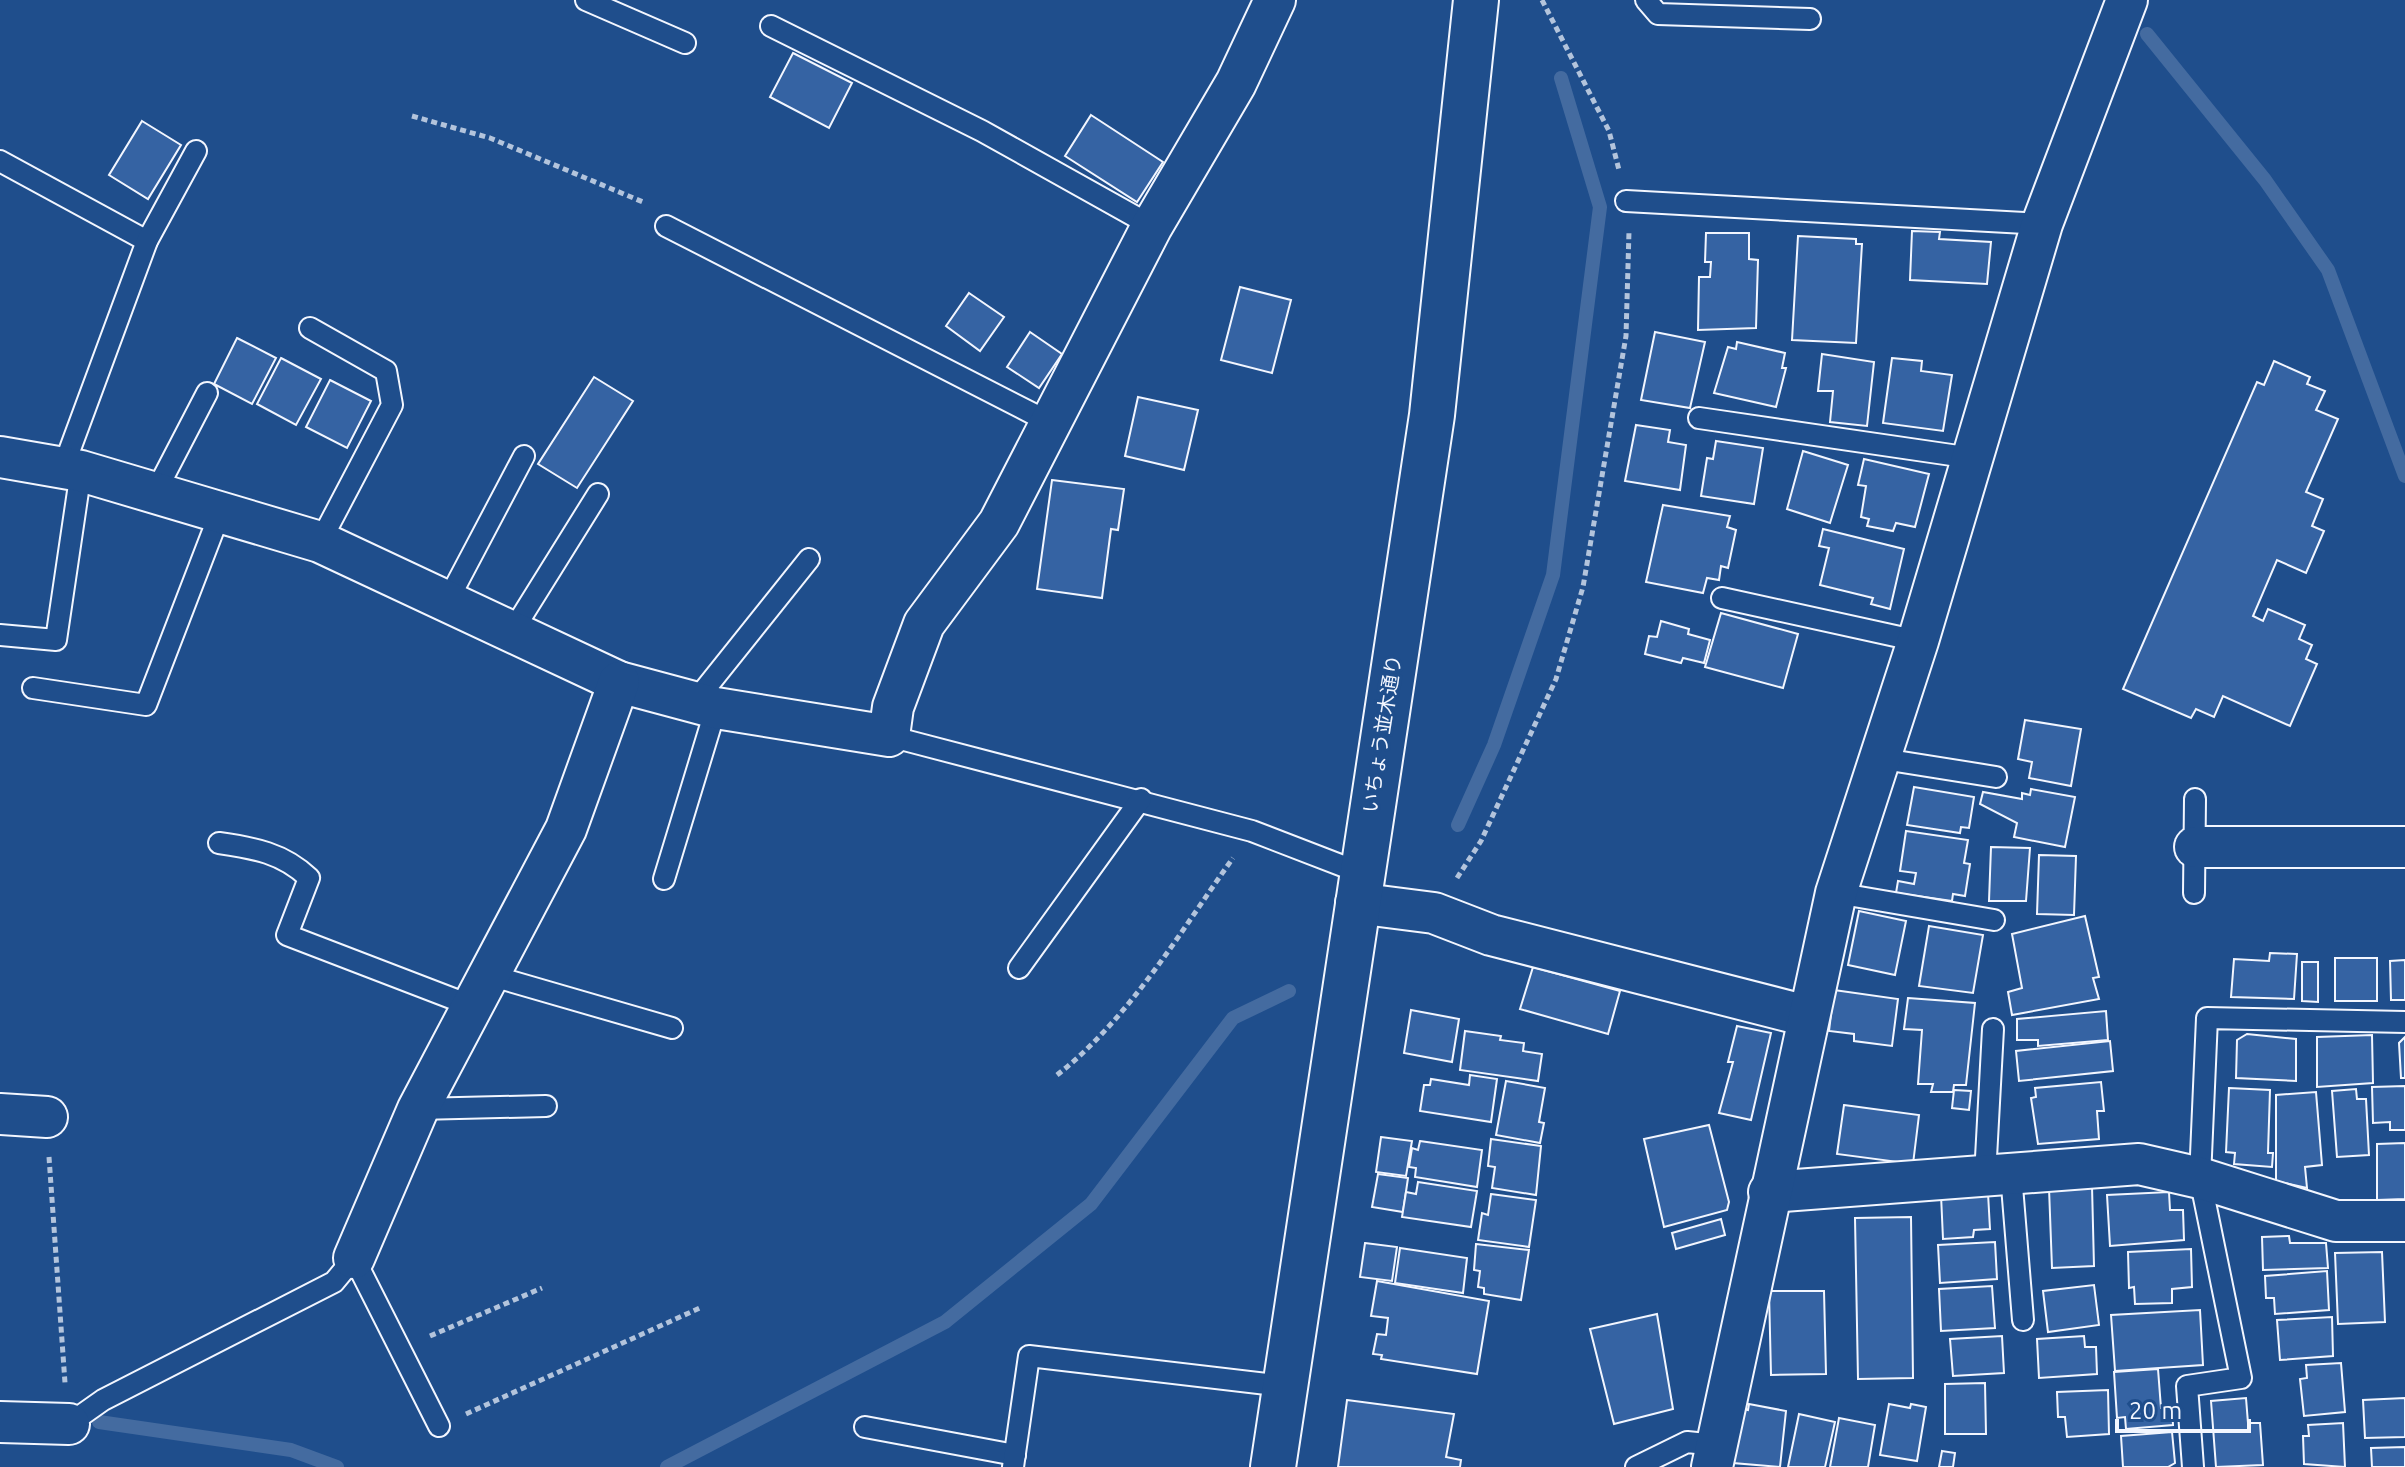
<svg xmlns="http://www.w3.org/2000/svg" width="2405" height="1467" viewBox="0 0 2405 1467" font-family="Ubuntu,'Noto Sans JP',sans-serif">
<rect width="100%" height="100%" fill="#1f4e8c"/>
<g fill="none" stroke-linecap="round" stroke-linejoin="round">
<g stroke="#446ba0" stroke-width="14">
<path d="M2147,34L2265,180L2328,270L2405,476"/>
<path d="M1458,825L1494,745L1553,575L1600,207L1561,78"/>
<path d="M99,1422L291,1450L337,1467"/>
<path d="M667,1467L945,1322L1091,1204L1233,1018L1289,991"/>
</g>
</g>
<g fill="#3563a3" stroke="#f2f6ff" stroke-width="2">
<path d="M793,53L852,83L829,128L770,97Z"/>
<path d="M1091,115L1163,162L1137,202L1065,156Z"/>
<path d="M142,121L181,145L148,199L109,175Z"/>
<path d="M1912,231L1940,232L1939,239L1991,242L1987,284L1910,280Z"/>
<path d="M1706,233H1749V259L1758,260L1756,328L1698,330L1699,277H1710L1711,262H1705Z"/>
<path d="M1798,236L1856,239V244H1862L1856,343L1792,340Z"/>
<path d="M1240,287L1291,300L1272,373L1221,360Z"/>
<path d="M969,293L1004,317L980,351L946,326Z"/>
<path d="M1030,332L1062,354L1039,388L1007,367Z"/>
<path d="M1655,332L1705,342L1690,408L1641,400Z"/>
<path d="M237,338L276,358L252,404L214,384Z"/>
<path d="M1737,342L1785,353L1782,368H1786L1776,407L1714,393L1728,347L1736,349Z"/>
<path d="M1822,354L1874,362L1867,426L1830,422L1833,391H1818Z"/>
<path d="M281,358L321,379L296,425L257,404Z"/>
<path d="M1892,358L1922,361L1921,371L1952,375L1943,431L1883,423Z"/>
<path d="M2274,361L2310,377L2307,384L2325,391L2316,410L2338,419L2306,492L2323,499L2312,526L2324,531L2306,573L2277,560L2253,616L2263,621L2268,609L2305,625L2299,639L2312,645L2306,659L2317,664L2290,726L2223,696L2214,717L2196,709L2191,718L2123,689L2257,382L2264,385Z"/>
<path d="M594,377L633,401L577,488L538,464Z"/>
<path d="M330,380L371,401L347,448L306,427Z"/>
<path d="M1138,397L1198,410L1184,470L1125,456Z"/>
<path d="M1636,425L1670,430L1668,442L1686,445L1680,490L1625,481Z"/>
<path d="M1716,441L1763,448L1754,504L1701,496L1707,458L1713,459Z"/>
<path d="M1803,451L1848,465L1830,523L1787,509Z"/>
<path d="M1864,459L1929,474L1915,527L1896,523L1893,531L1867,526L1869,519L1861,517L1866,486L1858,485Z"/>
<path d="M1052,480L1124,489L1118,530L1111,529L1102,598L1037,589Z"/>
<path d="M1663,505L1730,516L1727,527L1736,530L1728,568L1721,566L1719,580L1707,578L1703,593L1646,582Z"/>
<path d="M1823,529L1904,549L1890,609L1871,604L1873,598L1820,585L1829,548L1819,546Z"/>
<path d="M1721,613L1798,634L1783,688L1705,667Z"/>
<path d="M1661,621L1689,629L1688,634L1710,640L1704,663L1683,658L1681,663L1645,654L1649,636L1657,637Z"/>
<path d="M2025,720L2081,729L2071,786L2029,778L2032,762L2018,759Z"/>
<path d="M1914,787L1974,797L1969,828L1961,827L1960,833L1907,825Z"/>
<path d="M2031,789L2075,797L2065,847L2014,837L2017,823L1980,804L1983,792L2022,799V793L2030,795Z"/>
<path d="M1906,831L1968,840L1964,863L1970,864L1965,896L1953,894L1952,901L1896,893L1898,881L1914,884L1916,873L1900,871Z"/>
<path d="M1991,847L2030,848L2026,901H1989Z"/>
<path d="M2039,855L2076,856L2074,915L2037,914Z"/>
<path d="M1859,911L1906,921L1895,975L1848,965Z"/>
<path d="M2085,916L2099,977L2093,978L2099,999L2012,1015L2008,992L2022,988L2012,934Z"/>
<path d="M1929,926L1983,935L1973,993L1919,986Z"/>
<path d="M2270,953L2297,954L2294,999L2231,997L2234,959L2269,961Z"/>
<rect x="2335" y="958" width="42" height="43"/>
<path d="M2405,960V1000H2391L2390,961Z"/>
<path d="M2302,962H2318V1002L2302,1001Z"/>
<path d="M1533,967L1620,991L1608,1034L1520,1009Z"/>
<path d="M1834,990L1898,999L1892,1046L1854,1041V1034L1829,1031Z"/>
<path d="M1908,998L1975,1003L1966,1085H1954L1953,1092H1931L1933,1084H1918L1922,1030L1904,1029Z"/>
<path d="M1411,1010L1459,1019L1452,1062L1404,1053Z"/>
<path d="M2106,1011L2108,1040L2038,1046V1040H2017V1019Z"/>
<path d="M1737,1026L1771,1033L1751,1120L1719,1113L1733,1062H1728Z"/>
<path d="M1465,1031L1501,1036L1500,1040L1524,1043L1523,1051L1542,1054L1538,1081L1460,1070Z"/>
<path d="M2247,1034L2296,1039V1081L2236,1078L2237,1040Z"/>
<path d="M2372,1035L2373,1083L2317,1087V1037Z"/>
<path d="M2405,1037V1078H2401L2399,1043Z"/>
<path d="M2110,1041L2113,1071L2019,1081L2016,1051Z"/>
<path d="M1470,1075L1497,1079L1491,1122L1420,1111L1424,1085H1430L1431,1079L1469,1085Z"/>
<path d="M1506,1081L1545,1088L1539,1122L1544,1123L1540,1143L1496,1135Z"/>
<path d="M2101,1082L2104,1111H2097L2099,1139L2038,1144L2031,1098L2036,1097L2035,1088Z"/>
<path d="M2405,1086V1130H2390V1122L2373,1123L2372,1087Z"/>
<path d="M2229,1088L2270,1090L2268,1153H2273L2272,1167L2234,1164L2235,1153L2226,1152Z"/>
<path d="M2356,1089L2357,1099H2366L2369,1155L2337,1157L2332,1091Z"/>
<path d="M1954,1090L1971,1091L1969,1110L1952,1108Z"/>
<path d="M2316,1092L2322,1165L2305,1167L2307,1188L2276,1181V1095Z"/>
<path d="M1844,1105L1919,1115L1913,1164L1837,1154Z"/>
<path d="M1709,1125L1729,1202L1727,1210L1664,1227L1644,1139Z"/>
<path d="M1381,1137L1412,1141L1406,1176L1376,1172Z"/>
<path d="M1491,1139L1541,1146L1536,1195L1492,1188L1495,1167L1488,1166Z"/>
<path d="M1420,1141L1482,1150L1477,1187L1415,1177L1416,1168L1409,1167L1412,1148L1418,1150Z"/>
<path d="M2405,1143V1199L2377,1200V1144Z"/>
<path d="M1378,1174L1408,1178L1403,1212L1372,1207Z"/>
<path d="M1418,1182L1477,1191L1471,1227L1402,1217L1406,1192L1416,1194Z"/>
<path d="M2092,1186L2094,1266L2052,1268L2049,1188Z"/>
<path d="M2169,1192L2170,1210H2183L2184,1240L2110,1246L2107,1195Z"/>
<path d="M1988,1193L1990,1229L1974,1230L1973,1237L1943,1239L1941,1195Z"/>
<path d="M1491,1194L1536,1200L1529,1247L1478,1240L1482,1213L1488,1215Z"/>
<path d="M1911,1217L1913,1378L1858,1379L1855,1218Z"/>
<path d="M1721,1219L1725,1235L1676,1249L1672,1233Z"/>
<path d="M2289,1236L2290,1243H2326L2328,1268L2263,1270L2262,1237Z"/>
<path d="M1995,1242L1997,1279L1940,1283L1938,1245Z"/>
<path d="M1365,1243L1397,1247L1392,1281L1360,1277Z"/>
<path d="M1476,1244L1529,1250L1521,1300L1484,1294V1288L1478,1287L1480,1271L1474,1270Z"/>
<path d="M1400,1248L1467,1258L1463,1293L1395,1283Z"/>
<path d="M2191,1249L2192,1287L2172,1289V1303L2135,1304L2134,1287L2129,1288L2128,1252Z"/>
<path d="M2382,1252L2385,1322L2338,1324L2335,1253Z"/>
<path d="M2327,1271L2329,1310L2275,1314L2274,1298H2266L2265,1276Z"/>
<path d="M1377,1281L1489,1301L1477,1374L1381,1359L1382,1355L1373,1354L1377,1334L1386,1335L1388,1318L1371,1316Z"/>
<path d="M2094,1285L2099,1325L2048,1332L2043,1291Z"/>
<path d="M1992,1286L1995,1328L1941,1331L1939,1289Z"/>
<path d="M1769,1291H1824L1826,1374L1771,1375Z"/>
<path d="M2200,1310L2203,1365L2115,1371L2111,1315Z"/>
<path d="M1657,1314L1673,1409L1614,1424L1590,1329Z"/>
<path d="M2332,1317L2333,1356L2280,1360L2277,1320Z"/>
<path d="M2002,1336L2004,1373L1953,1376L1950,1339Z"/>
<path d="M2084,1336L2085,1347H2096L2097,1374L2039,1378L2037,1339Z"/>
<path d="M2341,1363L2345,1412L2304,1416L2300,1379L2307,1378L2306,1365Z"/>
<path d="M2158,1369L2161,1408H2172L2173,1425L2126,1429L2125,1417L2117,1418L2114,1372Z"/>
<path d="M1985,1383L1986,1434H1945V1384Z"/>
<path d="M2108,1390L2109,1434L2067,1437L2065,1417H2058L2057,1392Z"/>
<path d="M2246,1398L2248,1423H2260L2263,1465L2216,1467L2211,1401Z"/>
<path d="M2405,1398V1437L2365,1438L2363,1400Z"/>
<path d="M1347,1400L1454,1414L1446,1457L1461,1460L1460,1467H1338Z"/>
<path d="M1749,1404L1786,1411L1780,1467L1733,1463L1742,1409L1748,1410Z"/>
<path d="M1889,1404L1910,1408L1911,1404L1926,1407L1917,1461L1880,1455Z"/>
<path d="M1799,1414L1835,1422L1825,1467H1788Z"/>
<path d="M1839,1418L1875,1425L1868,1467H1830Z"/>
<path d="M2343,1423L2345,1467L2304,1464L2303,1436H2309L2308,1425Z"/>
<path d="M2172,1432L2175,1463L2168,1467H2123L2121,1436Z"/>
<path d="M2405,1447V1467H2372L2371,1448Z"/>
<path d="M1942,1451L1955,1453L1953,1467H1939Z"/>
</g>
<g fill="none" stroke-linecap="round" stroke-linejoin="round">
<defs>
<g id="lane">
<path d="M586,0L685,43"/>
<path d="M1646,0L1658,14L1810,19"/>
<path d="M771,26L982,131L1152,226"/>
<path d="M0,161L147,241"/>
<path d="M1626,201L2042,224"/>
<path d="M666,226L1049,422"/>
<path d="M310,328L386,371L392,405L320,542"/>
<path d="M1699,418L1972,458"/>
<path d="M63,468L147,241L196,151"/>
<path d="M155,493L207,393"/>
<path d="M1722,598L1918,641"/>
<path d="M447,602L524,456"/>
<path d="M512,632L598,494"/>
<path d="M0,635L56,640L81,471"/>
<path d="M33,688L146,705L220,513"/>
<path d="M693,704L809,559"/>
<path d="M889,736L1252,831L1361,873"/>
<path d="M1877,758L1996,777"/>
<path d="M219,843C254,848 283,853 309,878L287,935L472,1006"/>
<path d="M664,879L716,708"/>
<path d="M1836,893L1994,920"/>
<path d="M2194,893L2195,799"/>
<path d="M1019,968L1141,799"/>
<path d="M489,975L672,1028"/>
<path d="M418,1109L546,1106"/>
<path d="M2011,1174L2023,1320"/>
<path d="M1985,1176L1993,1029"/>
<path d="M69,1424L103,1400L334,1282L354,1258L439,1426"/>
<path d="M865,1427L1015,1455"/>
<path d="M1013,1467L1029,1356L1284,1386"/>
<path d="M1636,1467L1687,1442L1716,1445"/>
<path d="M2193,1467L2187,1386L2241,1378L2200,1178L2207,1018L2405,1022"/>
</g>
<g id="street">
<path d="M0,457L81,471L320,542L619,682L716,708L889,736L893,707L924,624L999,523L1152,226L1236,83L1275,0"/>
<path d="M2195,847H2405"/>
<path d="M1356,903L1434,913L1491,935L1807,1016"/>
<path d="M0,1114L47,1117"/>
<path d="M1769,1192L2139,1164L2200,1178L2336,1221H2405"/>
<path d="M354,1258L418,1109L566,829L619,682"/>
<path d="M0,1422L69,1424"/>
<path d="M1712,1467L1836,893L1918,641L2042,224L2127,0"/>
</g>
<path id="secondary" d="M1273,1467L1432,415L1476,0"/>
</defs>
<use href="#lane" stroke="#f2f6ff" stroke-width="24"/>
<use href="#street" stroke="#f2f6ff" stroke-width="44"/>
<use href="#secondary" stroke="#f2f6ff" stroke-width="48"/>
<g stroke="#b3c4dc" stroke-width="5" stroke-dasharray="6 4" stroke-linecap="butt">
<path d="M1542,0L1609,131L1619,170"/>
<path d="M412,116L490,138L643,202"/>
<path d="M1457,878L1481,841L1556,679L1583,587L1626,336L1629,231"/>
<path d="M1057,1075C1130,1018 1180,932 1233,858"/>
<path d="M49,1157L65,1383"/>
<path d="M430,1336L542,1288"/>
<path d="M466,1414L702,1307"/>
</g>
<use href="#lane" stroke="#1f4e8c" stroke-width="20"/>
<use href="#street" stroke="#1f4e8c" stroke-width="40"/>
<use href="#secondary" stroke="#1f4e8c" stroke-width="44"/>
</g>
<g text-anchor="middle" stroke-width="6" stroke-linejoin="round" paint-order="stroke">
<g font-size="20" fill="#f2f6ff" stroke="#1f4e8c">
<text transform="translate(1382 734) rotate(-81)" y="7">いちょう並木通り</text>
</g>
</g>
<path d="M2117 1419v12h132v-12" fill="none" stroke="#f2f6ff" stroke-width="4"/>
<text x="2129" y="1419" font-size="24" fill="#f2f6ff" stroke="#1f4e8c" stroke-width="6" paint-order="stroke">20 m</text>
</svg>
